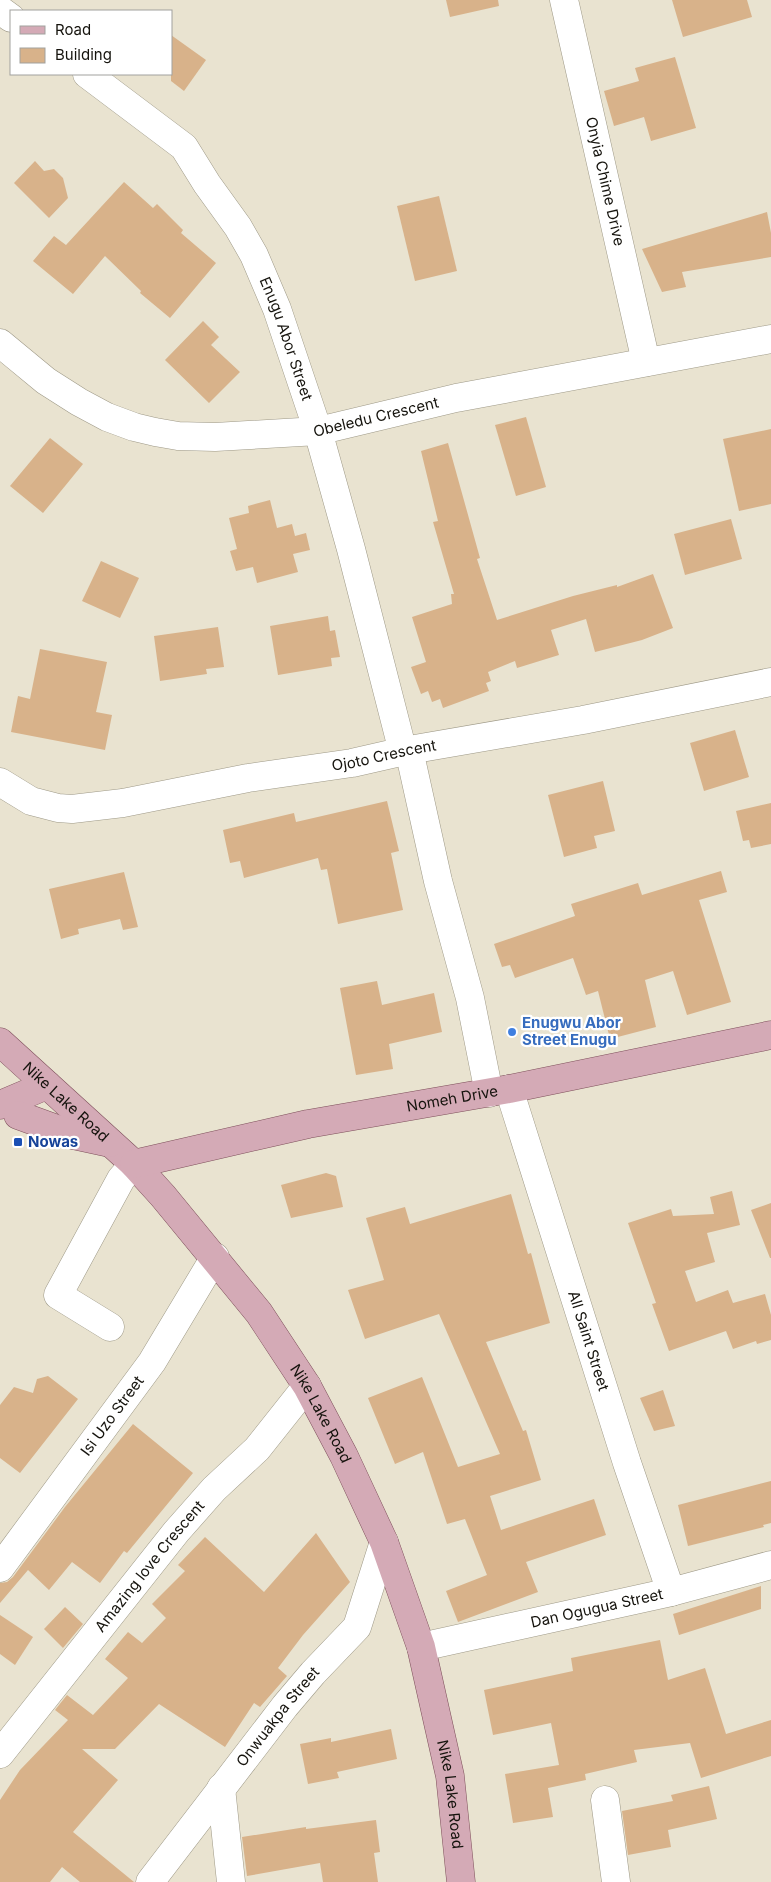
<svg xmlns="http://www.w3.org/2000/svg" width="771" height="1882" viewBox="0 0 771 1882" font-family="Inter,sans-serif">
<rect width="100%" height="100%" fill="#e9e3d0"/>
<g fill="#d8b28a">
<path d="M446,0H498L499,6L450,17Z"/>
<path d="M672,0H747L752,17L683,37Z"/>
<path d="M171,35L206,60L184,91L171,81Z"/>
<path d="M675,57L696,128L651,141L644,117L614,126L604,91L639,81L635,68Z"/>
<path d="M35,161L44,171L54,169L63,178L68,198L49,218L14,183Z"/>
<path d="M124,182L153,208L157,204L183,230L181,233L216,263L170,318L140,293L141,291L105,256L73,294L33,261L54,236L66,245Z"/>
<path d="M439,196L457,271L415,281L397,206Z"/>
<path d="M767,212L771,233V257L682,272L686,287L662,292L642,249Z"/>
<path d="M203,321L219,337L211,345L240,372L209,403L165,360Z"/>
<path d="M526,417L546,487L516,496L495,425Z"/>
<path d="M771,429V504L739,511L723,439Z"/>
<path d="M50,438L83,464L43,513L10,486Z"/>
<path d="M448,443L480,558L477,559L497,620L573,596L617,585V587L653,574L673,628L642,640L595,652L586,619L551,630L559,655L517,668L515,661L488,672L491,681L486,683L489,691L443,708L440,699L432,702L428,691L421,694L411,667L426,662L412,617L452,604L451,594H454L433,522L438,521L421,451Z"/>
<path d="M270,500L277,528L292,524L295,536L306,533L310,550L293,554L298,572L257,583L253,567L236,571L230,551L237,549L229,518L249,513L248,506Z"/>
<path d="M731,519L742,559L685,575L674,534Z"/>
<path d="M101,561L139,578L120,618L82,601Z"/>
<path d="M328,616L330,631L335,630L340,657L331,658L332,666L278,675L270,626Z"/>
<path d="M218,627L224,667L206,669L207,674L160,681L154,636Z"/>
<path d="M40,649L107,662L96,712L112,715L105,750L11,732L18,696L30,699Z"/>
<path d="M735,730L749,777L704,791L690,743Z"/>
<path d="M603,781L615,831L594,836L597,848L564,857L548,795Z"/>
<path d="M387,801L399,851L391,853L403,910L338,924L327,869L321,870L318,858L244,878L240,861L230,863L223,830L294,813L296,822Z"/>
<path d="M771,803V844L751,848L749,840L743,841L736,811Z"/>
<path d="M721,871L727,892L699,900L731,1002L687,1015L673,971L645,980L656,1027L610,1039L598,991L586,995L573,958L515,978L510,965L502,967L494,944L575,916L571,904L638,883L642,895Z"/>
<path d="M124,872L138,927L123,930L120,919L78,929L79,934L61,939L49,889Z"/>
<path d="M377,981L382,1005L434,993L442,1032L389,1044L393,1069L356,1075L340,988Z"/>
<path d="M326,1173L336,1176L343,1207L291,1218L281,1185Z"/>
<path d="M732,1191L740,1225L707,1233L715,1262L685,1271L696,1302L728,1290L733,1303L765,1294L771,1315V1340L757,1344L756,1341L733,1349L726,1331L669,1351L652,1304L656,1303L628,1223L671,1209L673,1216L714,1214L710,1197Z"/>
<path d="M511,1194L528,1254L531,1253L550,1323L486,1342L523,1431L526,1430L541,1480L490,1496L501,1530L594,1499L606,1535L526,1562L538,1592L458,1622L446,1591L487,1575L465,1519L447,1524L423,1452L395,1464L368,1398L422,1377L458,1467L500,1454L439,1314L365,1339L348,1290L384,1280L366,1218L405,1207L410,1224Z"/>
<path d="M771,1203V1258H770L751,1210Z"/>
<path d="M48,1376L78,1399L20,1473L0,1458V1405L14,1387L33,1393L37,1379Z"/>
<path d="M663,1390L675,1426L654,1431L640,1398Z"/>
<path d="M133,1424L193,1473L127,1553L124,1551L100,1583L72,1562L49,1590L28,1570L0,1603V1583L7,1582L13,1577L65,1507Z"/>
<path d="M771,1481V1523L763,1525L764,1527L688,1546L678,1505Z"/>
<path d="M316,1533L350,1582L303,1635L278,1668L287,1676L260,1707L254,1703L225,1747L159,1704L115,1749H82L118,1780L73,1832L134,1882H80L62,1867L50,1882H0V1800L20,1770L68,1720L55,1710L67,1695L93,1715L128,1678L105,1659L128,1632L142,1643L166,1618L152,1604L185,1571L178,1565L205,1537L264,1592Z"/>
<path d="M761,1586V1609L679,1635L673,1614Z"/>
<path d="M65,1607L83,1624L63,1648L44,1629Z"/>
<path d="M0,1615L33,1637L15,1665L0,1654Z"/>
<path d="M660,1640L668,1680L705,1668L726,1734L771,1720V1756L701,1778L690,1743L634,1750L637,1762L585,1774L586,1780L548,1788L553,1817L513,1823L505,1774L559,1765L551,1723L493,1735L484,1690L573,1671L571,1658Z"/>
<path d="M391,1729L397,1759L337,1772L339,1778L308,1784L300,1744L331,1738V1742Z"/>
<path d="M709,1786L717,1819L668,1830L671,1847L628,1855L622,1811L673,1801L671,1795Z"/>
<path d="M376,1820L380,1852L374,1853L378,1882H323L320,1863L247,1876L242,1837L306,1827V1829Z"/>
</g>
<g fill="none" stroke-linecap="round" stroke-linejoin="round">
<defs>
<g id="minor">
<path id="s1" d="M564,0L646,362"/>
<path d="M0,10L11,18"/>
<path id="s2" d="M87,74L184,147L207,184L238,227L254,255L277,309L318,431L351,549L403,752"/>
<path id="s3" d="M0,343L46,381L79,402L107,417L134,427L155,432L178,436L215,437L318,431L456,398L771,339"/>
<path d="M409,750L438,881L470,998L489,1093"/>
<path id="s4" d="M0,782L31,801L58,808L72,809L123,803L248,778L352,763L409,750L583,720L771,682"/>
<path id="s5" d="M509,1089L627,1463L671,1592"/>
<path d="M110,1327L58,1295L121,1179L134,1164"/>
<path id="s6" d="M0,1568L152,1362L215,1257"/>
<path id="s7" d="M421,1647L671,1592L771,1565"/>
<path id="s8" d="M0,1754L176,1532L214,1489L257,1449L307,1386"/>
<path d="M221,1788L231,1882"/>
<path d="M605,1800L616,1882"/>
<path id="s9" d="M150,1882L285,1706L313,1673L357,1627L384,1542"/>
</g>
<g id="major">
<path id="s10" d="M0,1042L134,1164L163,1196L259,1313L307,1386L344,1456L384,1542L421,1647L450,1776L461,1882"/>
<path d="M0,1105L47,1085"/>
<path d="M18,1115L73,1135L110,1143"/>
<path id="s11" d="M134,1164L308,1124L509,1089L771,1035"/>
</g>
</defs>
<use href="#minor" stroke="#9e9987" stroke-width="29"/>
<use href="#major" stroke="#7e505b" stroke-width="29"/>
<use href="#minor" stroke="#fff" stroke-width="28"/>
<use href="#major" stroke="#d4aab6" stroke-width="28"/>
</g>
<circle fill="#3f7fe0" stroke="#fff" stroke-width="2" cx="512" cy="1032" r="5"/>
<rect fill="#1a4fb4" stroke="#fff" stroke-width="2" x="13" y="1137" width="10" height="10" rx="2.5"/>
<g text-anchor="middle" stroke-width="4.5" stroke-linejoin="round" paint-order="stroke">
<g font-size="15" fill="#15130d" stroke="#fff">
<text dy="5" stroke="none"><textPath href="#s1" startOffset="186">Onyia Chime Drive</textPath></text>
<text dy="5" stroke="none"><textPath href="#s2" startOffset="340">Enugu Abor Street</textPath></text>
<text dy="5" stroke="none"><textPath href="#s3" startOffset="404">Obeledu Crescent</textPath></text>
<text dy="5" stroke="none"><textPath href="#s4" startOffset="395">Ojoto Crescent</textPath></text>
<text dy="5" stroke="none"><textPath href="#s11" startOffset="325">Nomeh Drive</textPath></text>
<text dy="5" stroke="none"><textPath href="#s10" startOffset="89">Nike Lake Road</textPath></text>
<text dy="5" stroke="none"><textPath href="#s5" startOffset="264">All Saint Street</textPath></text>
<text dy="5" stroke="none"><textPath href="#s10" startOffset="494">Nike Lake Road</textPath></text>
<text dy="5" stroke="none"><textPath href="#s6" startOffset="189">Isi Uzo Street</textPath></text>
<text dy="5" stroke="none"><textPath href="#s8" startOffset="240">Amazing love Crescent</textPath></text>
<text dy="5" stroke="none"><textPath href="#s7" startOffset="180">Dan Ogugua Street</textPath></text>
<text dy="5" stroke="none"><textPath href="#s9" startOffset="209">Onwuakpa Street</textPath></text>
<text dy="5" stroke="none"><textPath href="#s10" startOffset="899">Nike Lake Road</textPath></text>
</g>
<g font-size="15" font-weight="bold" fill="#366cbe" stroke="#fff" text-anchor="start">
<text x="522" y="1028">Enugwu Abor<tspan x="522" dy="17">Street Enugu</tspan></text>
</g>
<g font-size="15" font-weight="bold" fill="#164399" stroke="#fff" text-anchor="start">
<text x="28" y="1147">Nowas</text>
</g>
</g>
<rect x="10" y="10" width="162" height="65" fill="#ffffff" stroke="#a1a19e"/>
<rect x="20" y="26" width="25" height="8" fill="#d4aab6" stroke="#a1a19e"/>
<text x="55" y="35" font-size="15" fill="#15130d">Road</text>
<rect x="20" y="48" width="25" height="15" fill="#d8b28a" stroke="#a1a19e"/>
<text x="55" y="60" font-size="15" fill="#15130d">Building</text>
</svg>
